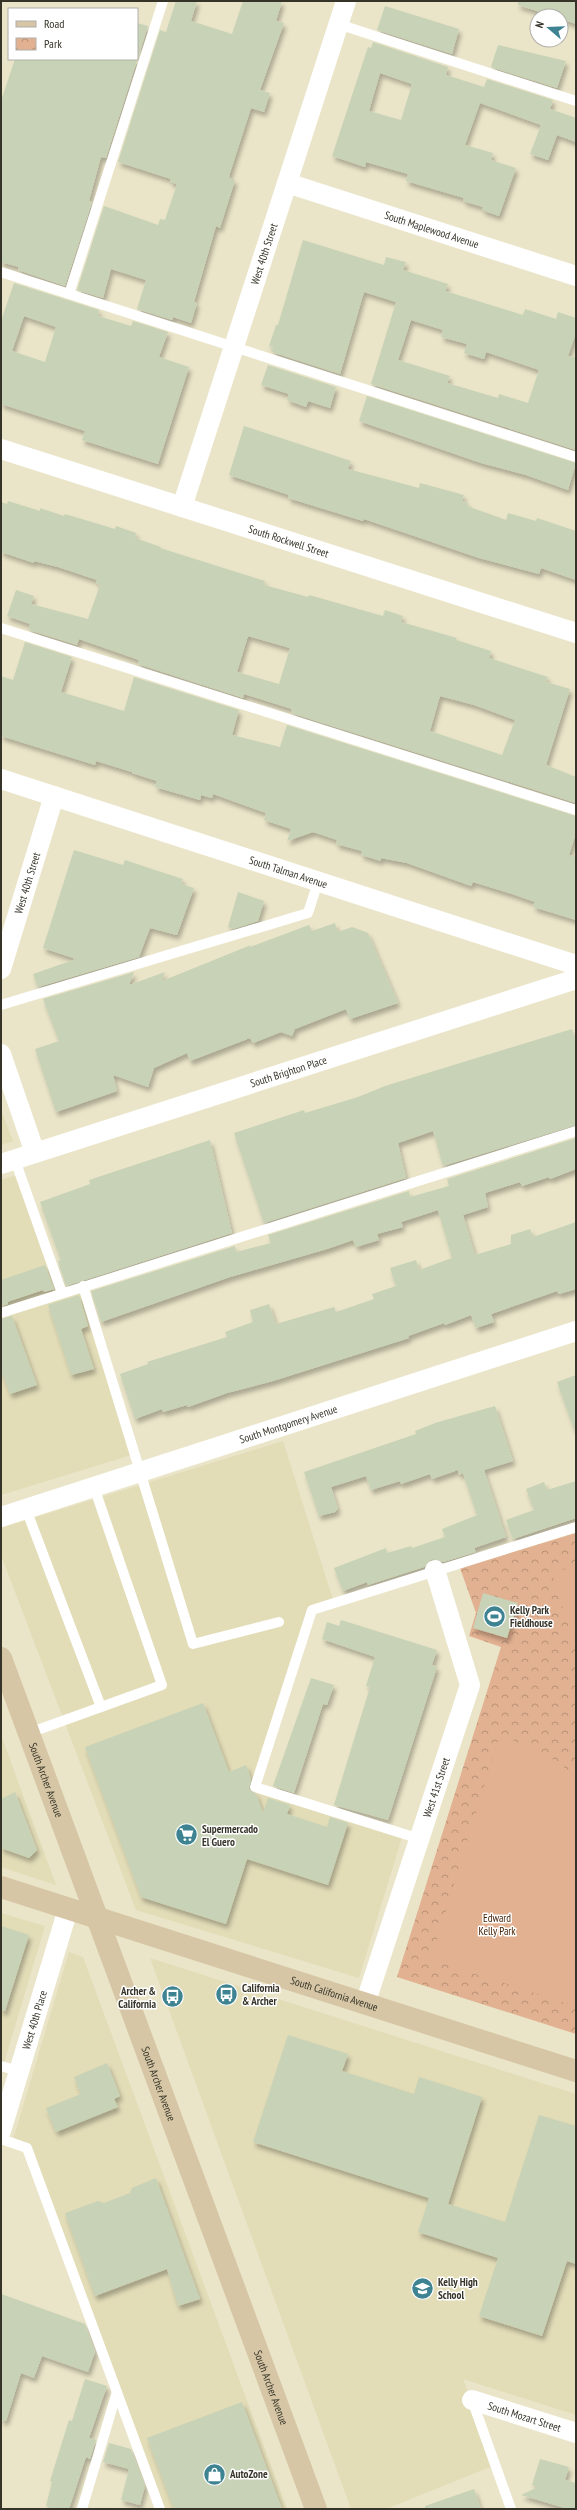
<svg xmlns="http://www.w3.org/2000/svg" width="577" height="2510" viewBox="0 0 577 2510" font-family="'PT Sans Narrow',sans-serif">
<defs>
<pattern id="park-crowns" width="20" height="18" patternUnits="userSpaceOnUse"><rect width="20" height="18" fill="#e2b191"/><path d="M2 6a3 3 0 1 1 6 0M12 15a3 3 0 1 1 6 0" fill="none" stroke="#b89176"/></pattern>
<filter id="shadow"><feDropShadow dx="2.5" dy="4.5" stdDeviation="2" flood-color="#0004"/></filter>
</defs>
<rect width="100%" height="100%" fill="#eae5c8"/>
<g fill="#e2dcb7">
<path d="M1,1110L13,1141L1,1145Z"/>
<path d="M20,1174L62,1293L83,1286L135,1454L1,1495V1180Z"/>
<path d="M283,1441L334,1603L312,1610L255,1787L403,1834L359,1978L136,1910L1,1555V1528Z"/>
<path d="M1,1735L56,1885L1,1867Z"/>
<path d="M1,1913L45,1926L3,2066H1Z"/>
<path d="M69,1952L83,1957L287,2509H160L27,2148L12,2143Z"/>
<path d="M150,1958L576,2094V2415L463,2379L495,2465L386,2509H351Z"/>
</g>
<path fill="url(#park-crowns)" d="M576,1533V2034L397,1977L501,1647L469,1636L476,1613L460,1568Z"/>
<g fill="#e2b191">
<path d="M576,1566V1650L552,1573Z"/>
<path d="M500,1734L551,1758L576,1776V2006L431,1960Z"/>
</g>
<g fill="#c8d2b6" fill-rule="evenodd" filter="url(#shadow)">
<path d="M176,1H197L191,21L232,34L243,1H282L276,21L284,23L260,90L270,93L264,112L251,108L230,173L229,178L235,180L220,228L216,226L194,302L197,303L191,323L173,317L172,320L137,309L146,280L111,269L103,298L77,290L104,206L158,225L160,219L165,220L177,184L170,182L171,179L118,162L160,30L166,32Z"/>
<path d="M518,1H576V24L561,19V16H553L518,5Z"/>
<path d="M385,6L459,29L452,54L377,30Z"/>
<path d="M137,23L148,26L106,158L101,157L89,201L92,202L65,286L18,270L19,267L1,262V101L15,59H137Z"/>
<path d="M373,42L448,67L446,75L484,87L487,79L553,100L550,109L576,118V142L557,135L548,160L530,154L541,125L480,103L465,145L493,153L491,160L516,168L499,216L482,210L483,207L463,201L464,198L406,181L408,174L366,162L365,167L332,156L368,47L371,48ZM380,73L412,84L401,120L369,111Z"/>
<path d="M498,45L566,61L557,88L491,67Z"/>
<path d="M303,240L384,265L386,257L406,262L403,270L448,284L445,291L523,315L525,309L556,319L558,312L576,318V333L568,356L576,357V450L371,384L396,302L364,292L340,374L272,352L273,347L269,346L276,325H278ZM411,320L443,330L441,337L467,344L464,353L484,359L486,352L539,370L528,403L499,394L498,398L447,383L450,376L398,360Z"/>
<path d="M14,283L99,310L98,316L131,326L133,321L168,332L159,357L189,367L158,464L82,440L85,431L1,404V321ZM24,316L56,327L45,362L12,351Z"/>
<path d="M268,365L336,387L330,408L308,401L306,407L287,400L289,394L261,385Z"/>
<path d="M367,396L576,463L568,490L526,475L481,463L359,421Z"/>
<path d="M244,426L351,461L348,469L419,488L420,483L464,495L462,501L468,503L467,506L506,520L508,513L536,521L537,518L576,531V580L541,568L539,574L479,558L364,519L363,521L288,498L289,495L229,475Z"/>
<path d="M8,501L40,511V508L64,516L65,514L115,529L116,526L136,533L135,538L161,547L160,548L265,581L264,585L308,597L309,595L383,616L385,610L403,616L401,622L457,638L456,640L491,651L489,658L548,677L546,682L570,689L546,765L576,777V803L291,713L292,709L244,694L243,698L138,664L139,660L79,639L77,645L29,630L30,624L7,616L16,590L34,596L31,604L88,619L100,585L96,583L97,580L58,567L34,561V563L1,552V502L7,504ZM248,636L290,648L279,684L237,672ZM440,696L474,705L515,720L502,755L430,731Z"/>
<path d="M25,642L72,657L61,692L124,711L134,677L239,710L232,735L280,747L287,725L576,816V833L569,855L576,857V920L533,907L535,902L512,894L473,882L471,886L407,863L381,858V861L361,855L362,851L336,844L337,840L313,832L287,841L291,829L264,820L266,813L213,794L212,798L201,795L200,800L155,787L157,781L132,773V772L96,761L95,765L1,736V676L13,680Z"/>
<path d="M74,850L123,865L125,860L158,871L183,879L181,884L194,888L177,935L150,928L139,957L38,987L33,974L76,959L43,948Z"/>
<path d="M238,892L264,901L258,921L233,929L228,927Z"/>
<path d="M335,923L338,932L352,927L368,933L398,1003L350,1019L346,1009L295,1029L292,1036L281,1032L253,1043L250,1038L190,1061L187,1053L154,1068L148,1087L113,1075L117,1091L56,1112L35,1049L59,1041L43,999L134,972L129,985L165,972L162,981L251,945L250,947L309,925L312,931Z"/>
<path d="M572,1029L576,1040V1125L443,1166L433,1131L398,1143L406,1178L264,1223L234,1133L304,1110L305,1113L358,1097L385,1086Z"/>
<path d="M576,1138V1169L550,1179L549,1177L522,1186L520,1182L485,1193L488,1207L463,1215L475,1255L511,1244V1235L530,1229L533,1237L576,1222V1289L559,1294L557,1291L491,1314L494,1322L476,1328L471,1315L445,1325L444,1323L408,1336L409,1338L273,1381L227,1393L188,1407L187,1405L163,1412L162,1409L135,1419L120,1374L148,1364L147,1362L227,1337L225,1332L253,1322L250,1310L269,1304L276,1324L334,1307L336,1312L374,1299L372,1294L396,1286L390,1268L416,1260L419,1270L452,1258L438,1210L401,1222L403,1227L377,1234L379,1240L356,1247L353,1240L327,1249L230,1277L101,1322L91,1291L235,1246L236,1252L271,1243L268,1235L409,1191L410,1197L449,1186L447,1179Z"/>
<path d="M210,1140L232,1233L66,1286L58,1261L61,1260L40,1202L90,1184L89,1180Z"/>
<path d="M45,1265L54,1289L44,1292L43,1290L7,1302L8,1304L1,1306V1280Z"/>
<path d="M79,1295L88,1326L81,1329L94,1369L71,1375L48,1305Z"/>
<path d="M12,1316L37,1385L10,1394L1,1370V1319Z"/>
<path d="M576,1375V1429H574L557,1382Z"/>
<path d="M495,1406L513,1461L484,1470L506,1537L474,1548L476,1552L443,1562L432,1559L424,1567L368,1585L367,1582L343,1591L334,1568L386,1548L387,1553L411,1546L412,1548L445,1537L442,1529L477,1515L463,1473L459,1475L458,1470L432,1479L430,1474L401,1484L400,1481L371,1490L366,1476L331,1487L338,1509L335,1512L319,1516L304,1472L416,1434L415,1431L435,1423Z"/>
<path d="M576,1481V1518L513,1539L506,1520L534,1510L526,1489L544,1482L547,1490Z"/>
<path d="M483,1593L518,1603L507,1638L473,1628Z"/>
<path d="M341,1620L437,1650L432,1665L437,1667L388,1820L334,1805L370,1687L366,1686L375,1657L322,1639L327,1622L339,1626Z"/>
<path d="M311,1678L334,1685L327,1705L323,1704L294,1793L273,1786Z"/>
<path d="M203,1703L229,1772L246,1765L251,1779L249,1789L256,1794L263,1813L268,1798L290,1805L287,1814L327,1827L330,1817L348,1823L328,1885L247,1859L226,1924L141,1897L85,1747Z"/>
<path d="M15,1792L37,1850L29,1858L1,1848V1799Z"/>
<path d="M1,1926L29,1935L5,2011H1Z"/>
<path d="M288,2035L348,2054L342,2071L414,2094L419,2077L482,2097L448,2204L505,2222L539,2115L576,2126V2264L567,2261L542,2336L479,2316L498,2258L418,2232L429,2198L253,2142Z"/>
<path d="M107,2063L120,2096L114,2099L118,2107L56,2132L46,2108L81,2094L74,2077Z"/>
<path d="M156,2178L200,2299L178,2306L167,2269L95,2296L65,2213L98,2201L104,2203L130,2193L132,2188Z"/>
<path d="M1,2294L85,2324L95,2352L88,2372L42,2356L34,2378L21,2373L6,2421L1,2420Z"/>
<path d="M85,2379L107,2386L89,2438L96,2440L90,2459L86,2457L69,2509H55L46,2506L52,2482L50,2481L69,2420L72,2421Z"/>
<path d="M242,2402L282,2509H174L147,2438Z"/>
<path d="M109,2443L131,2449L145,2486L140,2505L121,2500L129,2469L103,2462Z"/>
<path d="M540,2459L569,2467L565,2480L576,2483V2509H568L521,2495L538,2487L532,2485Z"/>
<path d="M474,2489L481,2509H425V2506Z"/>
</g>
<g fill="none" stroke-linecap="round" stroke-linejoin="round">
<g stroke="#fff" stroke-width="10">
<path d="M338,24L576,101"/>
<path d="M1,272L576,457"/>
<path d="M69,294L163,1"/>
<path d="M1,628L576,810"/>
<path d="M1,1005L308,913L318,882"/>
<path d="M15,1160L62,1293"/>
<path d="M83,1286L193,1644L279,1622"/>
<path d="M1,1313L576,1131"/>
<path d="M26,1509L101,1707"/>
<path d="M29,1733L162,1685L94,1487"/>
<path d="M420,1839L255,1787L312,1610L576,1527"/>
<path d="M1,2066L19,2071"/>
<path d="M1,2139L27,2148L160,2509"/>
<path d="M472,2400L511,2509"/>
<path d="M82,2509L117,2392"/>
</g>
<g stroke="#fff" stroke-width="20">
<path id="s1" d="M287,183L576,276"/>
<path id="s2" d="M1,449L576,633"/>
<path id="s3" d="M182,507L346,1"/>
<path id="s4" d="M1,779L576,965"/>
<path id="s5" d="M1,969L54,796"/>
<path d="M1,1054L35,1153"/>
<path id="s6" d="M1,1164L576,979"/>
<path id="s7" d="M1,1517L576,1331"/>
<path id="s8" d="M365,2004L470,1685L435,1570"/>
<path id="s9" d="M1,2131L68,1909"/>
<path id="s10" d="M472,2400L576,2433"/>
</g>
<g stroke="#d6c6a5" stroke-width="22">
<path id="s11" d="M1,1658L316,2509"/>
<path id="s12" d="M1,1887L576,2071"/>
</g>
</g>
<defs>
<symbol id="stadium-disc" viewBox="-11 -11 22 22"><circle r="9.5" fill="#3e8391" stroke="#fff"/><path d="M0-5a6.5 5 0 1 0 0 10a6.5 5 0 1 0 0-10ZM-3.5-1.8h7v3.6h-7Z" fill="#fff"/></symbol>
<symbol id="supermarket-disc" viewBox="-11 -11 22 22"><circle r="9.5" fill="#3e8391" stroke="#fff"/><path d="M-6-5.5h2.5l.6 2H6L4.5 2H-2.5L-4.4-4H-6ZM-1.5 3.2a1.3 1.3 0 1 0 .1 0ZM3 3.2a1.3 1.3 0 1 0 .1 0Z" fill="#fff"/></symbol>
<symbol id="bus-disc" viewBox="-11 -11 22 22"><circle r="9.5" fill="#3e8391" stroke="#fff"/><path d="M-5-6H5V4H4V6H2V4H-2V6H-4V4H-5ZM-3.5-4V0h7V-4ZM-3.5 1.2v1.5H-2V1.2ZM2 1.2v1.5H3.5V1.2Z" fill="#fff"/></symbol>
<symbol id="school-disc" viewBox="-11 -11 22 22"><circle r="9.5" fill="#3e8391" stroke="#fff"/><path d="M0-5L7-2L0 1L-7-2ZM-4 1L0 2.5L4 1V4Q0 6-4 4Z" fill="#fff"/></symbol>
<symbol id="shop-disc" viewBox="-11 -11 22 22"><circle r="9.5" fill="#3e8391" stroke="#fff"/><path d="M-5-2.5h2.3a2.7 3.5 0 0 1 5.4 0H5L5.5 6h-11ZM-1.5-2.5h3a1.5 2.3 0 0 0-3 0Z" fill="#fff"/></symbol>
</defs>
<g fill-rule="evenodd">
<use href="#stadium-disc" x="482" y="1604" width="25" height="25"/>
<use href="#supermarket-disc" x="174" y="1822" width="25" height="25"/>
<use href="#bus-disc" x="214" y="1982" width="25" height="25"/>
<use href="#bus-disc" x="160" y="1984" width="25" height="25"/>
<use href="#school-disc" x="410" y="2276" width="25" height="25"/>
<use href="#shop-disc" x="202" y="2462" width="25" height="25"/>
</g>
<g text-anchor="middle" stroke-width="3" stroke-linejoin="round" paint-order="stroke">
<g font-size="11" fill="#363429" stroke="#fff">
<text dy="4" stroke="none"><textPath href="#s1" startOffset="152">South Maplewood Avenue</textPath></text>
<text dy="4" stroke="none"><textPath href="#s3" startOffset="266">West 40th Street</textPath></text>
<text dy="4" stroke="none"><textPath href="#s2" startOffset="302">South Rockwell Street</textPath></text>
<text dy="4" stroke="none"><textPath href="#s4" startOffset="302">South Talman Avenue</textPath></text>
<text dy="4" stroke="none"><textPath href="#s5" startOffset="90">West 40th Street</textPath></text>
<text dy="4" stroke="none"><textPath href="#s6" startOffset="302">South Brighton Place</textPath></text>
<text dy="4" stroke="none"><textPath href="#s7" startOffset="302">South Montgomery Avenue</textPath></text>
<text dy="4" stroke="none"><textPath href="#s11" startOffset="130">South Archer Avenue</textPath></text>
<text dy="4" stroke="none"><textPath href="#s8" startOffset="228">West 41st Street</textPath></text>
<text dy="4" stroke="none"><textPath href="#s12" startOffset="350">South California Avenue</textPath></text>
<text dy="4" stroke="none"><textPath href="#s9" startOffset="116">West 40th Place</textPath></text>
<text dy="4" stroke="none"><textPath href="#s11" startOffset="454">South Archer Avenue</textPath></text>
<text dy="4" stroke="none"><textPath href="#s11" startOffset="778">South Archer Avenue</textPath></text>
<text dy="4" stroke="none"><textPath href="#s10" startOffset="55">South Mozart Street</textPath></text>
</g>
<g font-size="11" font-weight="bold" fill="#363429" stroke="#fff" text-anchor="start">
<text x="510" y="1614">Kelly Park<tspan x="510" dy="13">Fieldhouse</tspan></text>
<text x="202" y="1833">Supermercado<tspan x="202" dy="13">El Guero</tspan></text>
<text x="242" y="1992">California<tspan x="242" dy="13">&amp; Archer</tspan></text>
<text x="156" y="1995" text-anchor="end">Archer &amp;<tspan x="156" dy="13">California</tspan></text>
<text x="438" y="2286">Kelly High<tspan x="438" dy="13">School</tspan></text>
<text x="230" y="2478">AutoZone</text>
</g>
<g font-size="11" fill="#452309" stroke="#fff">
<text x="497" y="1922">Edward<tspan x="497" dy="13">Kelly Park</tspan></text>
</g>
</g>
<rect width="577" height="2510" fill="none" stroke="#363429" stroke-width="4"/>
<rect x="8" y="8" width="130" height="52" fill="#ffffff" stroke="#afaea9"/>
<rect x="16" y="21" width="20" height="6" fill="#d6c6a5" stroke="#afaea9"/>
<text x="44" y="28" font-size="12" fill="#363429">Road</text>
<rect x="16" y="38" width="20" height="12" fill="url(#park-crowns)" stroke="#afaea9"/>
<text x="44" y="48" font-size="12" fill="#363429">Park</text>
<g transform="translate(549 28) rotate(289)"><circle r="19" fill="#ffffff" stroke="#afaea9"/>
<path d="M0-3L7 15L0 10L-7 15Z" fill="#3e8391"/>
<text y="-6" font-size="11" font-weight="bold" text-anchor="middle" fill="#363429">N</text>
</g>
</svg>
